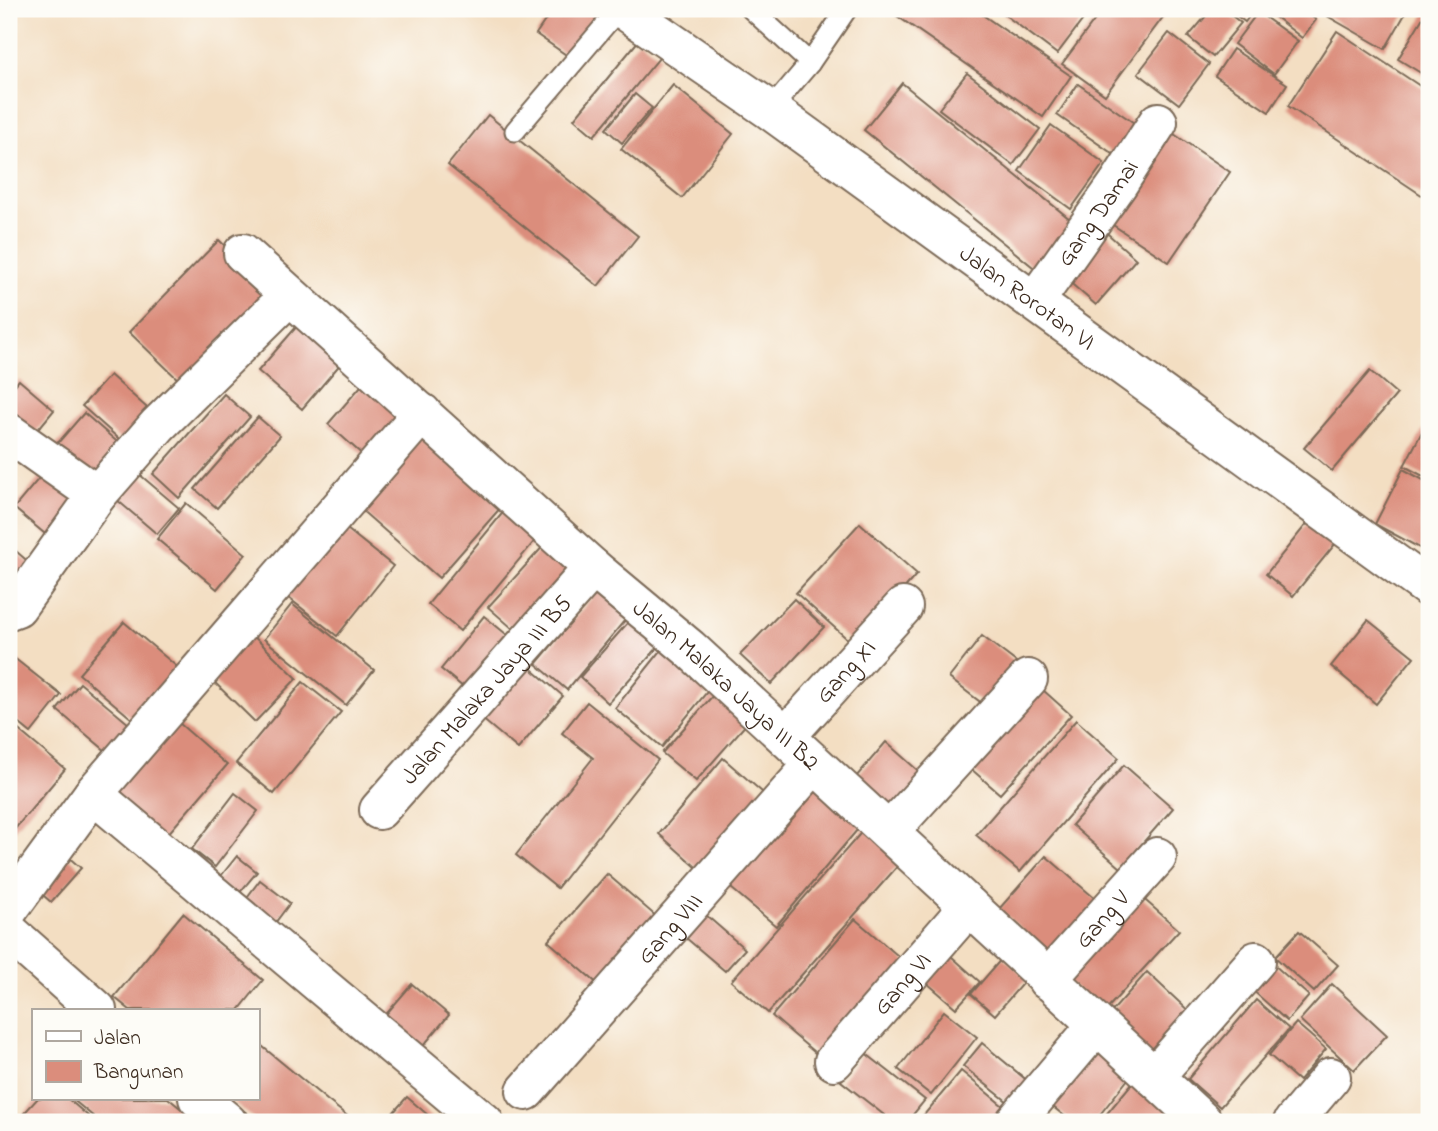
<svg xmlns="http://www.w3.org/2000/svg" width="1438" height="1131" viewBox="0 0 1438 1131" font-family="'Indie Flower',sans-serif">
<rect width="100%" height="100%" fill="#fdfcf7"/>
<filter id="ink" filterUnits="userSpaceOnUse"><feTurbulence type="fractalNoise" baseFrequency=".0143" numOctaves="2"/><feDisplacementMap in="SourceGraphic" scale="14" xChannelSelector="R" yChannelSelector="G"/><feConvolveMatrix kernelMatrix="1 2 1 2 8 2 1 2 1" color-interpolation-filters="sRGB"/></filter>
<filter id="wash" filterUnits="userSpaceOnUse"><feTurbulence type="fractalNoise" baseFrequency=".00686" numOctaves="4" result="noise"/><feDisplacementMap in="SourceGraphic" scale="28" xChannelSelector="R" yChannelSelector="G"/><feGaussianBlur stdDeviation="1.57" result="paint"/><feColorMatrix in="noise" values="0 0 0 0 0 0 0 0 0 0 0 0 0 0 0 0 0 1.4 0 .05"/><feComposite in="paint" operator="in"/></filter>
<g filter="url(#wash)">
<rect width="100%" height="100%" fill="#f3dec2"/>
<g id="blocks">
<g fill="#db8d7c">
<path d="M553,9H607L575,61L536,34Z"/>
<path d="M892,9H974L1071,76L1043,117L890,11Z"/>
<path d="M997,9H1091L1057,54Z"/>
<path d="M1103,9H1169L1105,95L1062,64Z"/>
<path d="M1212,9H1223L1241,23L1213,57L1188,37Z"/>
<path d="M1228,9H1255L1245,22Z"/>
<path d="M1265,9H1302L1316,20L1302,38Z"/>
<path d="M1315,9H1408L1385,49Z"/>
<path d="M1428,9H1429V78L1398,59Z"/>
<path d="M1258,12L1298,41L1274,74L1234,44Z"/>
<path d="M1337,31L1429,92V200L1288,106Z"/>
<path d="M1169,33L1209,64L1179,104L1138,73Z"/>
<path d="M639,40L660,57L594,136L574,119Z"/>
<path d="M1233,49L1287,84L1269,112L1215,76Z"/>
<path d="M967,73L1040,129L1013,165L939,109Z"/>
<path d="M902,83L1076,224L1038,271L864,130Z"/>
<path d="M1078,84L1137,125L1116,156L1057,115Z"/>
<path d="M673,85L733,134L682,198L621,149Z"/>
<path d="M635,94L652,108L622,143L606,129Z"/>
<path d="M488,115L638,236L598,286L448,165Z"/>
<path d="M1051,125L1104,163L1071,209L1019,171Z"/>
<path d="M1165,128L1230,172L1169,262L1104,219Z"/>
<path d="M1099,226L1136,259L1096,305L1058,272Z"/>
<path d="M219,240L275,295L186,387L129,332Z"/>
<path d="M305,317L348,355L302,409L258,371Z"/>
<path d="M1370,371L1397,394L1332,471L1304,448Z"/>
<path d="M110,375L155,415L127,446L82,406Z"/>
<path d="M368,378L405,411L364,456L328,424Z"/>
<path d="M19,380L54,410L26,444L9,429V392Z"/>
<path d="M224,394L250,417L179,498L153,474Z"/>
<path d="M84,413L123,447L88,486L50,452Z"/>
<path d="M258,417L280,436L217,508L195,489Z"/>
<path d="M1425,426L1429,429V479L1404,466Z"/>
<path d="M421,436L502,506L439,578L359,508Z"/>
<path d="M50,465L91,499L56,543L14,508Z"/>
<path d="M1403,469L1429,483V553L1375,524Z"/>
<path d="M139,474L179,508L157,534L117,500Z"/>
<path d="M186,503L246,554L217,589L157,539Z"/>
<path d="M505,510L538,537L460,631L428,604Z"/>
<path d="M1309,521L1336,543L1293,596L1266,574Z"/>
<path d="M860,523L917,574L854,645L796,593Z"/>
<path d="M342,525L393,566L337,636L285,595Z"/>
<path d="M547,542L579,570L520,635L488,607Z"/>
<path d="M9,545L40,572L9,605Z"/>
<path d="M600,588L630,614L567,690L536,664Z"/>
<path d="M794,599L824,627L771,684L740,655Z"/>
<path d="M292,604L374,670L346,705L264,639Z"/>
<path d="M484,616L517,643L474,696L441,669Z"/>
<path d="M631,619L660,645L608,703L580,677Z"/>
<path d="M1368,620L1414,657L1376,704L1331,666Z"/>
<path d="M124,622L182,671L138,724L79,674Z"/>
<path d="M248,631L297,678L255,722L206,674Z"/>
<path d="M982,636L1016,662L983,704L949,678Z"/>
<path d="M668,642L716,681L662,747L615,708Z"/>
<path d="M9,654L61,695L31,733L9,715Z"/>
<path d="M527,665L563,696L518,749L481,718Z"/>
<path d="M303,682L341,712L274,794L236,763Z"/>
<path d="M1034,682L1071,715L1000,794L963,762Z"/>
<path d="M80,683L129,724L106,751L57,710Z"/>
<path d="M723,684L756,713L696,781L662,753Z"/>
<path d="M587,702L658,760L557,888L516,855L593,758L562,733Z"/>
<path d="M171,716L227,765L161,842L105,793Z"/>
<path d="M1076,720L1119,758L1020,872L976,835Z"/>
<path d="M9,722L65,769L9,836Z"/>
<path d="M886,742L924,776L888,818L850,784Z"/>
<path d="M723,758L769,798L704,874L659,834Z"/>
<path d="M1124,765L1173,808L1121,868L1072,825Z"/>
<path d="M812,780L863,823L776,926L725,883Z"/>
<path d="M235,793L258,811L215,867L192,849Z"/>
<path d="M866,827L903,860L768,1013L731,981Z"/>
<path d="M59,849L81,868L51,902L29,883Z"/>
<path d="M237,856L257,872L236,897L217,881Z"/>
<path d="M1046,856L1099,902L1052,956L999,909Z"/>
<path d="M607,874L658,918L599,985L548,941Z"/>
<path d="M260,880L290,903L269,931L239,908Z"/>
<path d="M1138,894L1179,930L1103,1013L1063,977Z"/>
<path d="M699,909L745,949L725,971L679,932Z"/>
<path d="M183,913L263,980L239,1010H130L114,997Z"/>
<path d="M855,919L911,967L828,1064L772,1016Z"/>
<path d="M1299,931L1338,965L1314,992L1275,957Z"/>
<path d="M951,956L980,982L956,1008L927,983Z"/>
<path d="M1003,957L1027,978L995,1015L971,994Z"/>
<path d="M1272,963L1309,996L1287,1021L1250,988Z"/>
<path d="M1147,972L1194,1016L1154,1060L1107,1017Z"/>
<path d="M412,984L449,1015L413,1058L376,1026Z"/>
<path d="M1332,984L1387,1035L1354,1070L1300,1020Z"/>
<path d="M1256,1000L1289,1029L1220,1107L1188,1079Z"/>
<path d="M944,1011L977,1037L931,1095L898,1069Z"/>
<path d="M1296,1023L1326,1049L1299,1081L1269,1055Z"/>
<path d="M257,1042L327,1100L355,1122H258L228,1098H257Z"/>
<path d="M982,1043L1036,1088L1018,1110L963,1066Z"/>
<path d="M1103,1043L1136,1069L1094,1122H1072L1052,1106Z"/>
<path d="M864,1052L925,1100L907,1122H893L841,1081Z"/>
<path d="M961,1071L1015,1116L1010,1122H918Z"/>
<path d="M1138,1076L1194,1122H1100Z"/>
<path d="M407,1097L436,1122H385Z"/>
<path d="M38,1098H67L95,1122H16Z"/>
<path d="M71,1098H168L197,1122H100Z"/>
</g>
</g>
</g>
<g filter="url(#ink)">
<use href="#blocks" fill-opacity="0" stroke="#7b6957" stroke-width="2"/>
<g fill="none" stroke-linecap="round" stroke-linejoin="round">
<defs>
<g id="lane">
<path d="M751,9L810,63"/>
<path d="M770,110L810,63L847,9"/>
<path d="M515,131L619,9"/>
</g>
<g id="street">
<path id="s1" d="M623,9L770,110L1429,588"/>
<path id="s2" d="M243,253L593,568L689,648L1203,1122"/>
<path id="s3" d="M1035,301L1118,184L1158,122"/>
<path d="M9,433L97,495L17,607L9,610"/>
<path d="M97,495L158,425L289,296"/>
<path id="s4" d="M786,736L903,607"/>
<path d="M93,794L484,1122"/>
<path id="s5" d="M379,810L593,568"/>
<path d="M889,832L1028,679"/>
<path d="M9,909L93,794L422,413"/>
<path d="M9,932L97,1010"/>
<path id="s6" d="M1047,980L1157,857"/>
<path id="s7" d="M834,1061L969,906"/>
<path d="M1154,1077L1256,961"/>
<path id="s8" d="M526,1091L813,765"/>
<path d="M198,1098L227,1122"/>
<path d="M1015,1122L1097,1025"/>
<path d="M1293,1122L1331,1077"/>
</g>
</defs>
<use href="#lane" stroke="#7b6957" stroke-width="23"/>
<use href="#street" stroke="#7b6957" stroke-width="42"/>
<use href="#lane" stroke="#fff" stroke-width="19"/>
<use href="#street" stroke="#fff" stroke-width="38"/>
</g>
</g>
<g text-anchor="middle" stroke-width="6" stroke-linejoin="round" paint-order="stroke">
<g font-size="24" fill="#3b2a1e" stroke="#fdfcf7">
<text dy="8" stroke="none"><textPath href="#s3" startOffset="108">Gang Damai</textPath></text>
<text dy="8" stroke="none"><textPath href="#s1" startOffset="497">Jalan Rorotan VI</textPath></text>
<text dy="8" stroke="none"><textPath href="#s4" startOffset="88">Gang XI</textPath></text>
<text dy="8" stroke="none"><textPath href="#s2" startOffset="648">Jalan Malaka Jaya III B2</textPath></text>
<text dy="8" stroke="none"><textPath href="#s5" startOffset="161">Jalan Malaka Jaya III B5</textPath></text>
<text dy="8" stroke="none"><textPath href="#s6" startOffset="82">Gang V</textPath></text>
<text dy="8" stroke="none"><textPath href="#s8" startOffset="217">Gang VIII</textPath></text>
<text dy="8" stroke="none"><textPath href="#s7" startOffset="103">Gang VI</textPath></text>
</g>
</g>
<rect width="1438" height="1131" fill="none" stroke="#fdfcf7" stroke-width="35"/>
<rect x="32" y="1009" width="228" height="91" fill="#fdfcf7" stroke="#afa8a0" stroke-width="2"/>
<rect x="46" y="1031" width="35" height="10" fill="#ffffff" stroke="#afa8a0" stroke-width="2"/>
<text x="94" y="1044" font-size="21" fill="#3b2a1e">Jalan</text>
<rect x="46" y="1061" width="35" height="21" fill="#db8d7c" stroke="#afa8a0" stroke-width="2"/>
<text x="94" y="1078" font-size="21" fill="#3b2a1e">Bangunan</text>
</svg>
